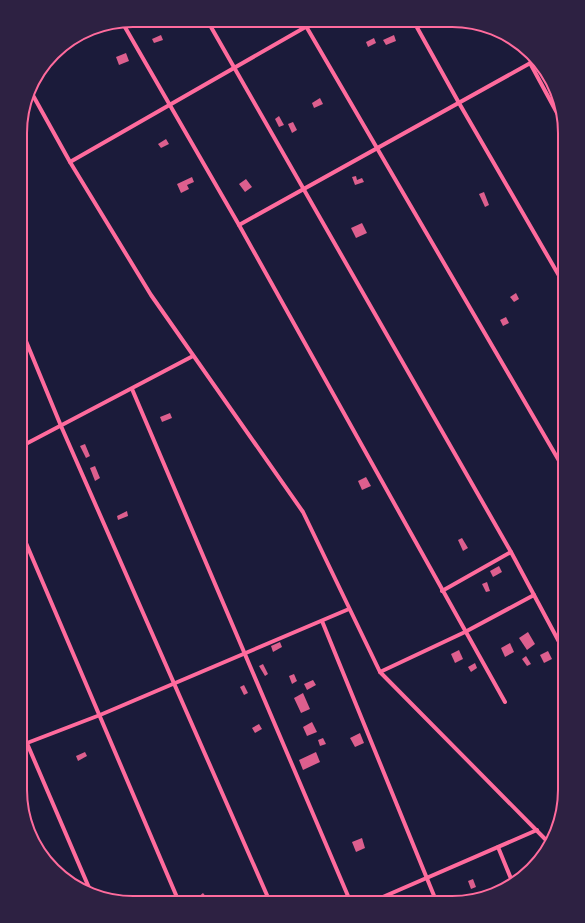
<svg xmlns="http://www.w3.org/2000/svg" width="585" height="923" viewBox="0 0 585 923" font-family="Quicksand,sans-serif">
<rect width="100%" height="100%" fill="#1b1b3a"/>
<g fill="#dd5f8e">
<path d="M161,35L163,40L154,43L152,39Z"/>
<path d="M394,35L396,41L386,45L383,40Z"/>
<path d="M374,38L376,43L368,47L366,42Z"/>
<path d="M126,53L129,61L119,65L116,57Z"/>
<path d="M320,98L323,104L314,108L312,103Z"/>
<path d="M279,116L284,125L279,127L275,119Z"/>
<path d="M293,122L297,130L292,133L288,124Z"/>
<path d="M166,139L169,144L161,148L158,144Z"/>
<path d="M356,176L357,180L362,178L364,182L355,185L352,177Z"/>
<path d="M192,177L194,182L187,185L189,189L181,193L177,184Z"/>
<path d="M246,179L252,187L245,192L239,184Z"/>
<path d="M484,192L489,205L485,207L479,194Z"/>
<path d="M362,223L367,233L356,238L351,228Z"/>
<path d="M516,293L519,299L514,302L510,297Z"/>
<path d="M506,317L509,323L503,326L500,320Z"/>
<path d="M170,413L172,418L162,422L160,417Z"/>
<path d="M85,444L90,456L86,458L80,446Z"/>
<path d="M95,466L100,478L95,481L90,468Z"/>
<path d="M366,477L371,486L362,490L358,481Z"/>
<path d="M127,511L128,516L118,520L117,516Z"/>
<path d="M462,538L468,548L463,551L458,540Z"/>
<path d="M499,566L502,572L493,577L490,571Z"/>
<path d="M487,582L490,591L486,592L482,584Z"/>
<path d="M528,632L535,644L527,650L519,638Z"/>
<path d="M280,642L282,647L273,652L271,646Z"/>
<path d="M510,643L514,652L505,657L501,648Z"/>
<path d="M459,650L463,659L455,663L451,654Z"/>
<path d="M548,651L552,659L544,663L540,655Z"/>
<path d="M526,656L531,664L527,666L522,659Z"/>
<path d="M475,663L477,668L471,672L468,667Z"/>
<path d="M263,664L268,674L265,676L259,666Z"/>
<path d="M294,674L297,681L292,684L289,676Z"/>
<path d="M313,680L316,685L307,690L304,684Z"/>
<path d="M244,685L248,693L244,695L240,687Z"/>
<path d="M303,693L310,709L301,713L294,698Z"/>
<path d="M312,722L317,732L307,736L303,727Z"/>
<path d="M259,724L262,729L255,733L252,728Z"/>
<path d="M360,733L364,743L355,747L350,738Z"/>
<path d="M323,738L326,744L320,746L318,740Z"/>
<path d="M85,752L87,756L78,761L76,756Z"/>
<path d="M316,752L320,762L303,770L299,760Z"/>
<path d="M362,838L365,848L356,852L352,842Z"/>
<path d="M473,879L476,887L471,889L468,881Z"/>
<path d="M203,893L207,898L201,902L197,898Z"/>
</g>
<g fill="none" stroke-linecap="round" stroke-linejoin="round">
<g stroke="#ff6b9d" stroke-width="4">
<path d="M207,20L511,552L565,653"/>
<path d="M303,21L565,471"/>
<path d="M122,22L239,225L505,702"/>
<path d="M414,22L459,103L565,286"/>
<path d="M530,63L563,124"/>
<path d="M30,90L70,162L151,295L303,512L380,672L548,842"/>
<path d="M70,162L316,21"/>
<path d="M239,225L534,61"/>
<path d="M21,329L61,426L270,902"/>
<path d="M132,389L351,903"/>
<path d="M20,447L193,356"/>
<path d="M20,529L179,902"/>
<path d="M442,591L511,552"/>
<path d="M322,621L437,903"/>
<path d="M380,672L465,632L534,595"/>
<path d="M20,727L90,890"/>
<path d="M27,743L100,715L349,609"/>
<path d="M498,847L512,881"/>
<path d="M369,903L537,830"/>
</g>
</g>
<path d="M0 0H585V923H0ZM133 27H452A106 106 0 0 1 558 133V790A106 106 0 0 1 452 896H133A106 106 0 0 1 27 790V133A106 106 0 0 1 133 27Z" fill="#2d2142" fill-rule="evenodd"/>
<path fill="none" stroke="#ff6b9d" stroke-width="2" d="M133 27H452A106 106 0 0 1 558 133V790A106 106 0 0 1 452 896H133A106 106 0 0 1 27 790V133A106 106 0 0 1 133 27Z"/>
</svg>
